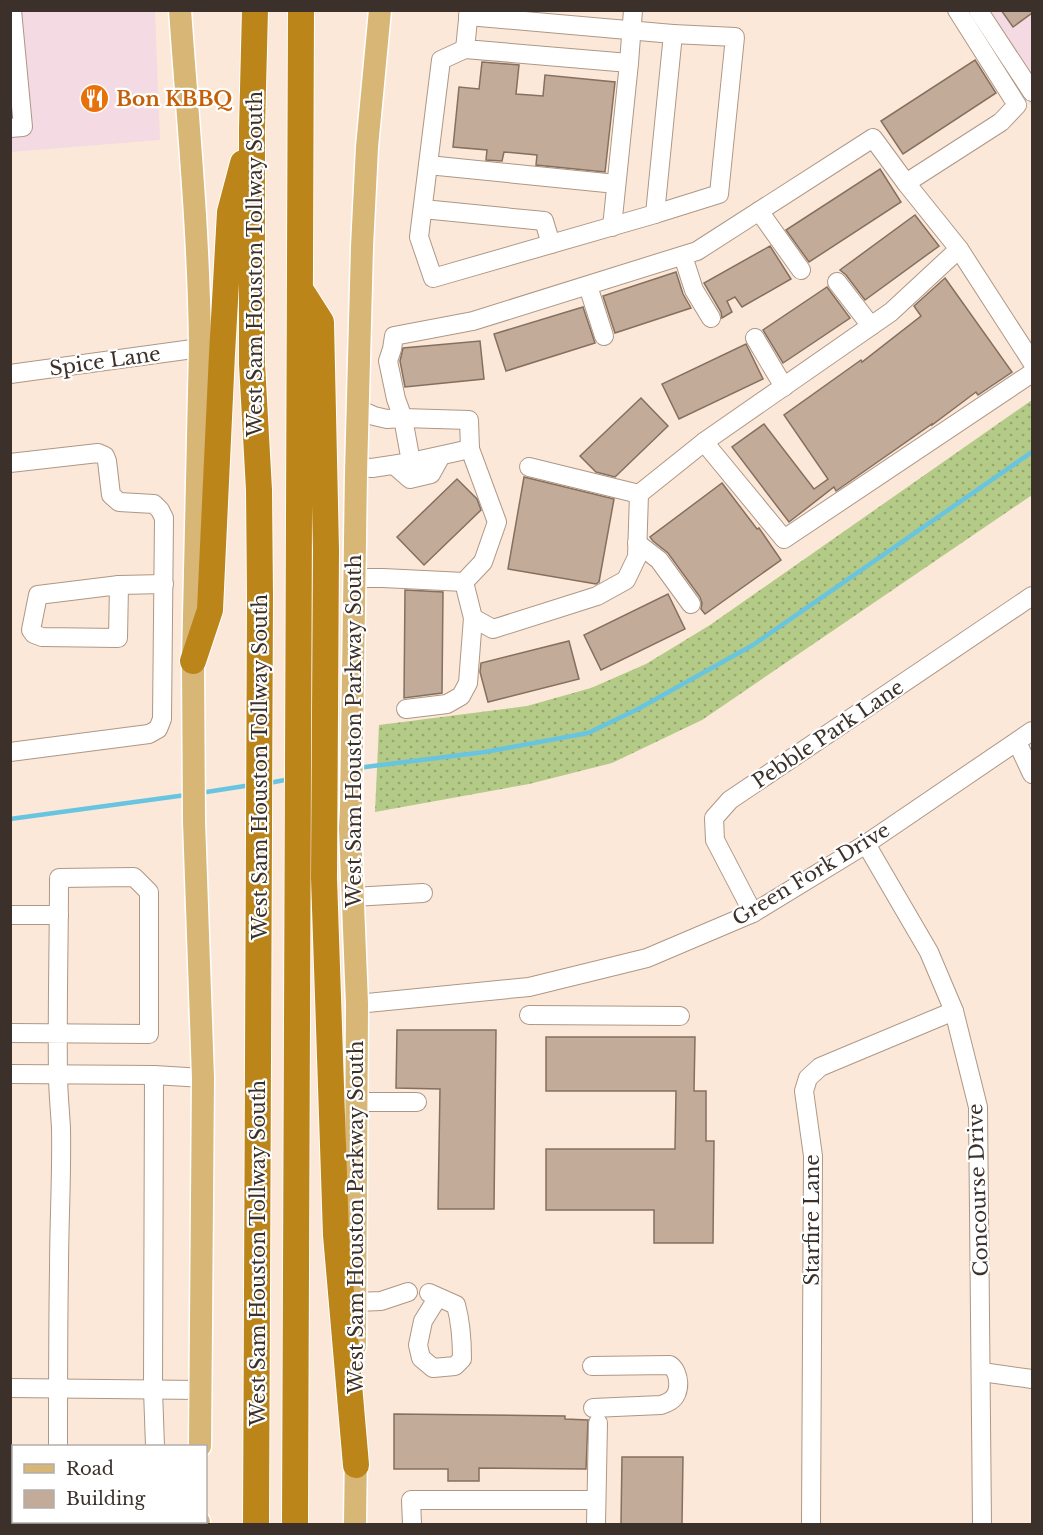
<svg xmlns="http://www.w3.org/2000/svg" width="1043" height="1535" viewBox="0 0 1043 1535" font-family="'Libre Baskerville',serif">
<defs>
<pattern id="grass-dots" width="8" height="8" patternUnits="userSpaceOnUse" patternTransform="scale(1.5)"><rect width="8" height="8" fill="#b4ca87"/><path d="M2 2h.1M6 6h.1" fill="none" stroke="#94a56f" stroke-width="1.8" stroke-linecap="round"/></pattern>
</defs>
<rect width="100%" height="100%" fill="#fce8d8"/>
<g fill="#f4dae3">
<path d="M11,11H155L160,140L11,152Z"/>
<path d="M967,11H1032V107Z"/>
</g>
<path fill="url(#grass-dots)" d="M1032,400V495L702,720L612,763L529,784L375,812L379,725L527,706L591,688L646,664L710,625Z"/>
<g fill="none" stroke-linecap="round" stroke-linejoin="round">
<g stroke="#69c5df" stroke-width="4.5">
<path d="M357,768L485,752L588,733L638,709L753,645L1032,452"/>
<path d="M269,783L290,779"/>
<path d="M200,793L251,785"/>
<path d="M10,819L186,795"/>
</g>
</g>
<g fill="#c3ab99" stroke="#856f5e" stroke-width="1.5">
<path d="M1001,10H1032V13L1013,27Z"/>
<path d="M975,60L996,93L903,154L881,121Z"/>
<path d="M482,62L519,65L516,94L543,96L545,75L615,82L605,172L536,165L537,155L504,152L502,161L486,160L487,150L453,147L459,87L479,89Z"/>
<path d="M880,169L901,202L809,262L786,230Z"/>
<path d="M915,215L939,246L865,300L846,275L840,270Z"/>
<path d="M770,246L791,279L742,307L735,297L727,301L732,312L722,318L721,312L704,283Z"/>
<path d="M676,272L683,294L691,308L615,333L603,296Z"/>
<path d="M945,278L1012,372L978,395L976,392L932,425V424L836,491L834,487L789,522L732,447L764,424L814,489L828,479L784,415L861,360L862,362L921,316L914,306Z"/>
<path d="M827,287L850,318L783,363L763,330Z"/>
<path d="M583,307L595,343L506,371L494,334Z"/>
<path d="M480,341L484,379L405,387L400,361L403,348Z"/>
<path d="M746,344L763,379L679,419L662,384Z"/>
<path d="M641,398L668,426L615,477L596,472L580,456Z"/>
<path d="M524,477L614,499L599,582L596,584L508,569Z"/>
<path d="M457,479L477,499L481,510L424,565L397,537Z"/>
<path d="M722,483L757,529L759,528L781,560L705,614L701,609L702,603L700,597L668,553L653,541L650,537Z"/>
<path d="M405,590L443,592L442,693L404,698Z"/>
<path d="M668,594L685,629L601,670L584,635Z"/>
<path d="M569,641L579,679L488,702L480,672L481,663Z"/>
<path d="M397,1030H496L494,1209H438L440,1089L396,1088Z"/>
<path d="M546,1037H695L694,1091H706V1141H714L713,1243H654V1210H546V1149H675L676,1091H546Z"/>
<path d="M394,1414L565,1416V1419L588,1420L586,1469L479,1468V1481H448V1469H394Z"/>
<path d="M622,1457H683L682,1524H621Z"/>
</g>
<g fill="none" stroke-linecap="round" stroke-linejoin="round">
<defs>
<g id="minor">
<path d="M469,10L465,49L629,63L612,227"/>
<path d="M978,10L1032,92"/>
<path d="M465,49L441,60L419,237L433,278L655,214L673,34L468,16"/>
<path d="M629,63L633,10"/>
<path d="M10,128L23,127L12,10"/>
<path d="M873,138L906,183L959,249L891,312L704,442L639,494L637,557L626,580L597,596L493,629L473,618L464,582L483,562L497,522L470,449L411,462L403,418L396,399L388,361L392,349L394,336L473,321L697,251Z"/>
<path d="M428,165L616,184"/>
<path d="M906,183L1001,122L1017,105L957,10"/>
<path d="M423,209L544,221L551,244"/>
<path d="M759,211L801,270"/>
<path d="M655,214L719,194L735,37L673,34"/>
<path d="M959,249L1032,362"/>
<path d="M683,256L694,290L711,318"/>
<path d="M837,282L871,326"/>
<path d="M588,286L604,336"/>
<path d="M755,338L784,387"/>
<path d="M10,374L200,348"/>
<path d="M358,409L374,416L387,419L403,418L469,420L470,449"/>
<path d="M704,442L784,539L1032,373"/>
<path d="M10,463L98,453L105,456L107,461L111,495L119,502L154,504L160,510L164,518L162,719L158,729L149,734L10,752"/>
<path d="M394,465L410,479L431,474L441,456"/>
<path d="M357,467L372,468L405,463"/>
<path d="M529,467L639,494"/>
<path d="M637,543L659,560L691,604"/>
<path d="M355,578H383L464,582"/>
<path d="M119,585L118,638L42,637L34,634L31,630L38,595Z"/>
<path d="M119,585L164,584"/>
<path d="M406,709L447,704L461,696L468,683L473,618"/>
<path d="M1017,742L1032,774"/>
<path d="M866,844L929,952L954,1011L978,1107L982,1524"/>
<path d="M353,897L423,893"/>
<path d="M753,913L715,840L714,818L730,800L1032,596"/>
<path d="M10,915H59"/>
<path d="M357,1004L529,987L647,958L753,913L866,844L1032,731"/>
<path d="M529,1015L680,1016"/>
<path d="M10,1033L149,1034V892L134,877L59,878C59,943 57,1009 58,1074C58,1092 60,1110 61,1128C62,1175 59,1222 59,1269C58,1328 58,1387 58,1446"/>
<path d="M10,1074L154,1075L203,1078"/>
<path d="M154,1075L153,1390L155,1446"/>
<path d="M357,1102H417"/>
<path d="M429,1293L456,1305C461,1323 462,1341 462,1359L455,1366L433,1368L421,1358L418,1345L423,1321L438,1297"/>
<path d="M356,1302L381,1301L408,1292"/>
<path d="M592,1366L670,1365C680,1372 682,1394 670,1401C667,1403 664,1404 661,1405L593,1408"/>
<path d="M982,1372L1032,1379"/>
<path d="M10,1388L201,1390"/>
<path d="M158,1522V1524"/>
<path d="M57,1524V1522"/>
<path d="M412,1524L411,1500H596"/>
<path d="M596,1524L598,1423"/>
<path d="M811,1524L813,1156L804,1091L808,1078L820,1067L954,1011"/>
</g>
<g id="major">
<path d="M180,10C188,123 199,235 200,348L193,661L194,821L203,1078L200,1446"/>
<path d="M355,1346L357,1004L350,828L351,809L356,473L362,247L367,147L380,10"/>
<path d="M199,1524V1522"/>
<path d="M355,1524L356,1448"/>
</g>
<g id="highway">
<path d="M255,10L252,128V364L259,490L260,596L256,1524"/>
<path d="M300,289L321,322L326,550L324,878L336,1235L356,1465"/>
<path d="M193,661L210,610L222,354L230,212L243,163"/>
<path d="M295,1524L301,10"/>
</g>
</defs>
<use href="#minor" stroke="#ae9785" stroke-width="20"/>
<use href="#major" stroke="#fff" stroke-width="25"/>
<use href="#highway" stroke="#fff" stroke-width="28"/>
<use href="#minor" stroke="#fff" stroke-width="18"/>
<use href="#major" stroke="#d7b676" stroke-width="22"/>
<use href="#highway" stroke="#bc851a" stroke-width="26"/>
</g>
<defs>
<symbol id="restaurant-disc" viewBox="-11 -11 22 22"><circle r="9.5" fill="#e8710a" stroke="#fff"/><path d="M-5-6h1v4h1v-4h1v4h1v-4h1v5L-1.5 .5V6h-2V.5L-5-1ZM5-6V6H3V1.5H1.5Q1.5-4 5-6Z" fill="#fff"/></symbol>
</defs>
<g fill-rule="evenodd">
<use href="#restaurant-disc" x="78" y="82" width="33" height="33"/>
</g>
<g text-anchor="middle" stroke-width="4.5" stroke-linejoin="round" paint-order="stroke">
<g font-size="20" font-weight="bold" fill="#c56008" stroke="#fff" text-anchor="start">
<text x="116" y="106">Bon KBBQ</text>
</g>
<g font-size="20" fill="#3b312a" stroke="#fff">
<text transform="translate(255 264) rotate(-90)" y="7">West Sam Houston Tollway South</text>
<text transform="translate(105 361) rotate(-8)" y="7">Spice Lane</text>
<text transform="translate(354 731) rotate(-90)" y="7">West Sam Houston Parkway South</text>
<text transform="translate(828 734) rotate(-34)" y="7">Pebble Park Lane</text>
<text transform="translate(260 767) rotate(-90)" y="7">West Sam Houston Tollway South</text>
<text transform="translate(811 874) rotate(-31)" y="7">Green Fork Drive</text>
<text transform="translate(978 1190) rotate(-92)" y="7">Concourse Drive</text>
<text transform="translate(356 1217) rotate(-90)" y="7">West Sam Houston Parkway South</text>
<text transform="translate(812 1220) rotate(-90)" y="7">Starfire Lane</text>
<text transform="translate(258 1253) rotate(-90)" y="7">West Sam Houston Tollway South</text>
</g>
</g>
<rect width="1043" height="1535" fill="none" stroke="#3b312a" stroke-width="24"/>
<rect x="12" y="1445" width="195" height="78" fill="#ffffff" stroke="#b1adaa" stroke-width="1.5"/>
<rect x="24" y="1464" width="30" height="9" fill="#d7b676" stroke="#b1adaa" stroke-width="1.5"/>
<text x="66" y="1475" font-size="18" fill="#3b312a">Road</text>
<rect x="24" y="1490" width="30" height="18" fill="#c3ab99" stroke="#b1adaa" stroke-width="1.5"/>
<text x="66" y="1505" font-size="18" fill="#3b312a">Building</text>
</svg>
